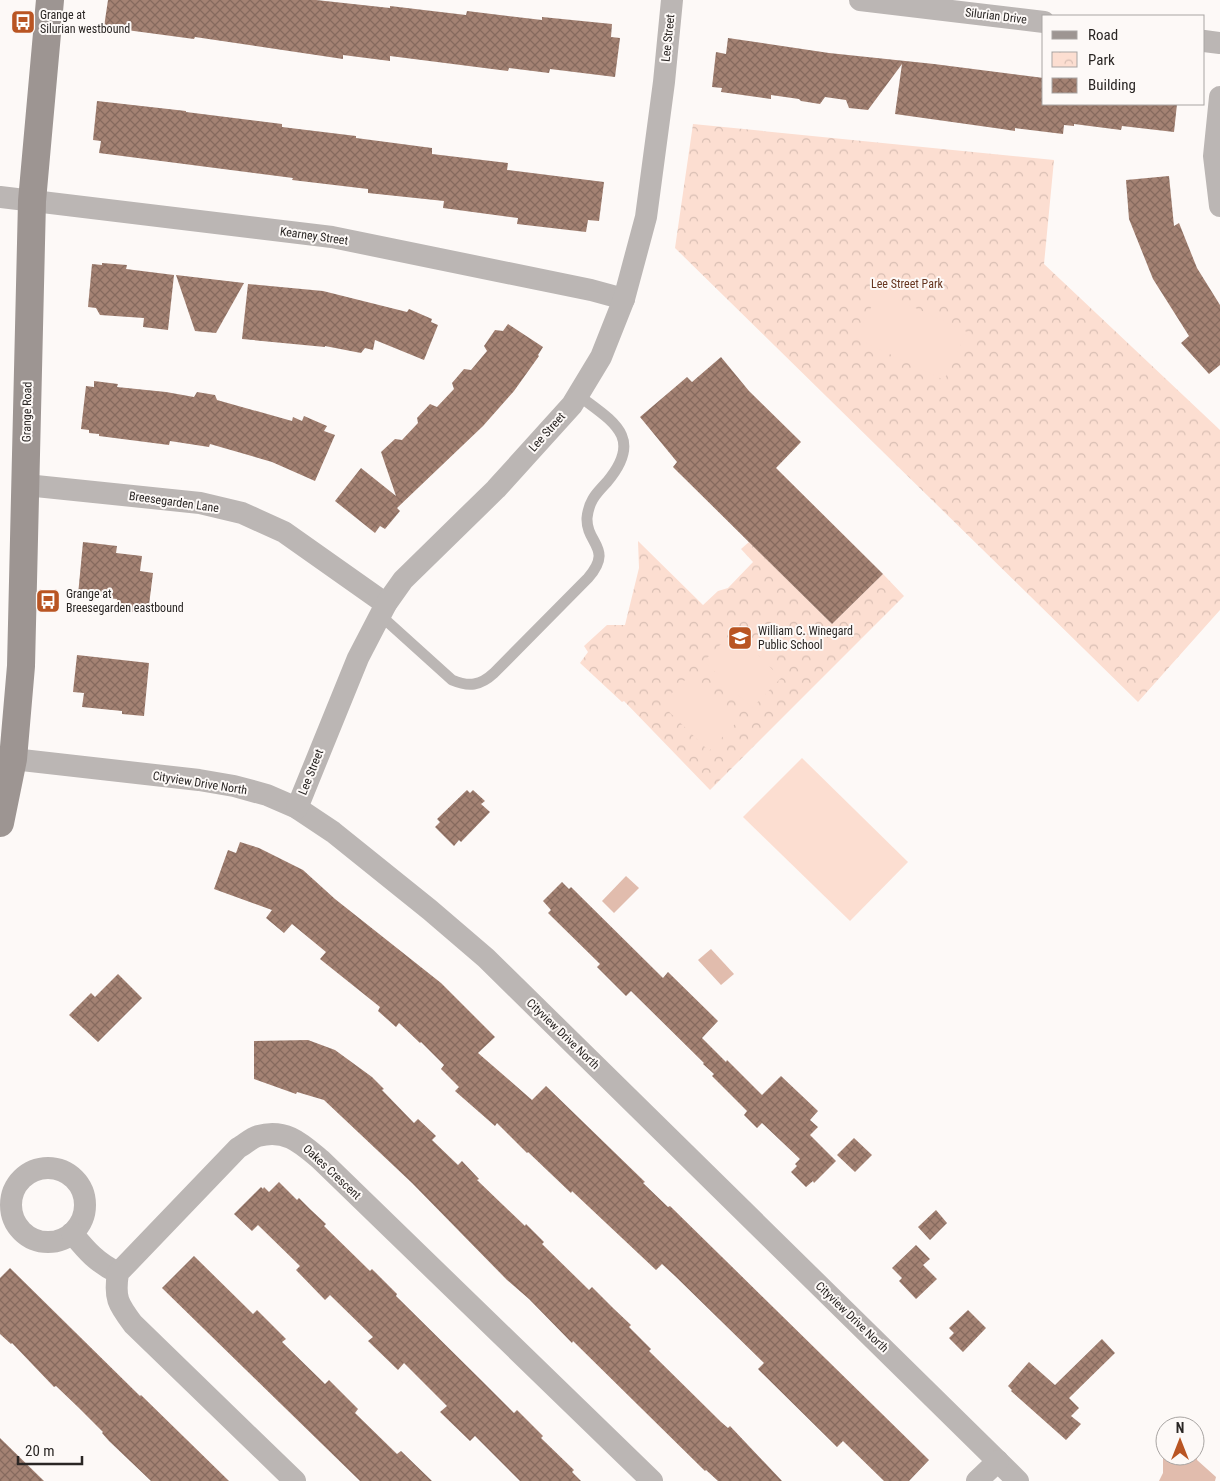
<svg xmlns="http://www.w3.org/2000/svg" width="1220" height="1481" viewBox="0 0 1220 1481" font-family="'Roboto Condensed',sans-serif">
<defs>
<pattern id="park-crowns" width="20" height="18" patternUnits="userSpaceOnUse" patternTransform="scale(1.25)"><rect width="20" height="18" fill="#fcded1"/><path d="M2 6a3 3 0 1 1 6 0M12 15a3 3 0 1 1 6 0" fill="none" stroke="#d8beb3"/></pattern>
<pattern id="building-cross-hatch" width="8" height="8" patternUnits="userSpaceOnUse" patternTransform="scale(1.25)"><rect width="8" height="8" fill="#a48273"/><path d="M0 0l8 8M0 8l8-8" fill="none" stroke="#866a5e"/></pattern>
</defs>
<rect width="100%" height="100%" fill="#fdf9f7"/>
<g fill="url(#park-crowns)">
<path d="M693,124L1054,160L1044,264L1220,430V610L1138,702L675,248Z"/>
<path d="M638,541L703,605L718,591L728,588L753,562L741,549L749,542L832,624L883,574L904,596L710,790L624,701L622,702L580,663L588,652L584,646L607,625H625L639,568Z"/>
</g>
<g fill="#fcded1">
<path d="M879,291L967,332L944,380L856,338Z"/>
<path d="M734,631L781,678L752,708L704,661Z"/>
<path d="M691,674L738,721L709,751L661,704Z"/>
<path d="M802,758L908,862L850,921L743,817Z"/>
</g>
<g fill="#e1bcad">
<path d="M626,876L639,888L614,913L602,901Z"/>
<path d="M711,949L734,974L721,985L698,960Z"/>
<path d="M1195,1433H1197L1199,1441L1197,1460L1216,1477L1215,1481H1159L1163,1473V1442L1165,1441V1456H1195Z"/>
</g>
<g fill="url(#building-cross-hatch)">
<path d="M108,0H316L390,8V6L466,15L467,11L542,20V17L612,24L611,37L620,38L615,77L550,69L549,73L509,68L508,71L390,56V61L343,55V59L195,37L194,39L104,27Z"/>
<path d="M728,38L829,53L934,64L1044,78V104H1177L1174,132L1122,126L1121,130L1074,124V126L1064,125L1063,134L1015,128V131L1002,129L895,114L902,64L868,110L849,108L846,100L825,97L820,104L801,101L799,99L771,95V99L721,92L722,88L712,87L716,52L726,54Z"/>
<path d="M97,101L186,111V112L282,124V127L356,136V138L432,148V154L508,163L507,170L604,182L599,221L588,220L586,232L517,224L518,218L443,208L444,201L368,193V189L292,180L293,178L99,153L101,141L93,140Z"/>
<path d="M1169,176L1174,226L1179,223L1197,268L1220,305V365L1209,374L1181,343L1189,336L1153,279L1129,219L1126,180Z"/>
<path d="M102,263L127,265L126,269L174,275L168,330L143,327L144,318L100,315L96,308L88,307L92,264L102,265Z"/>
<path d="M176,275L244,283L216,333L195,331Z"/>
<path d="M248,284L323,291L407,312L409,309L432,319L431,322L438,325L424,360L375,340L373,350L365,348L361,353L325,346V347L242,339Z"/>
<path d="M508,324L543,347L538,355L539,356L514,391L483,426L397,508L400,511L385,529L380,526L375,533L335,501L361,468L396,496L381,452L395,439L402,440L418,423L417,418L430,404L437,407L454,389L452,383L464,369L471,370L487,351L484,346L495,330L503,331Z"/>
<path d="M721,357L749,391L801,442L776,468L883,574L832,624L680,474L673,467L677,462L640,417L687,377L692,382Z"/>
<path d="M94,381L118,384L117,387L166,392L194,397L197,392L215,395L217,400L292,421L293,417L302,421L304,416L327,426L324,431L335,435L315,481L272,462L210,444L209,447L170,441L169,445L99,436V434L89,433V430L81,429L86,386L94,387Z"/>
<path d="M83,542L117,546L116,553L142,556L140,571L153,573L148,613L116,610L117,599L78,595Z"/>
<path d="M77,655L149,663L144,716L122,714V711L82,707L84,693L73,692Z"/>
<path d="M467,790L470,793L473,790L485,801L481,804L490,812L461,842L459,840L454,846L435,827L440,822L437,819Z"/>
<path d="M240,842L259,848L303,870L335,899L441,983L495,1037L478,1053L532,1100L546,1086L645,1182L643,1183L668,1207L670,1206L929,1460L909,1481H884L843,1441L837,1447L758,1369L764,1363L675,1276L662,1264L656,1270L572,1191L571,1193L528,1152L527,1153L497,1123L495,1126L455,1091L459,1087L441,1069L444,1065L421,1042L420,1043L399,1023L396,1027L378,1011L380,1007L320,959L326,952L292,924L284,933L266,918L272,910L214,889L228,850L236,853Z"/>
<path d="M562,882L569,889L571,887L663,978L668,972L718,1021L702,1038L726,1062L727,1060L762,1095L781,1076L818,1111L810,1120L818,1127L810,1135L836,1161L814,1183L813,1181L806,1187L791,1172L797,1166L795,1164L800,1159L762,1123L757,1128L744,1115L747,1111L712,1076L714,1074L703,1064L704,1063L631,991L626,996L597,967L600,964L548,913L551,910L543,901Z"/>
<path d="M118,974L142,998L98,1042L69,1015L91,993L95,997Z"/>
<path d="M308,1040L335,1050L372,1077L384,1089L382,1090L414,1123L418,1119L436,1136L432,1140L458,1165L462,1161L479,1179L477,1180L525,1226L526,1224L544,1242L542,1244L589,1290L592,1287L613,1308L631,1325L629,1327L651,1349L649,1351L721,1422L728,1428L730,1426L782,1481H718L706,1470L705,1471L573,1341L572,1343L529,1299L507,1280L412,1183L324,1100L297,1092L296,1094L254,1079V1041Z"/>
<path d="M854,1138L872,1155L855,1172L837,1155Z"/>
<path d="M279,1182L297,1200L299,1198L311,1210L326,1224L324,1226L370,1271L372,1269L397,1294L396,1296L481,1380L514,1413L517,1410L543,1436L541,1438L574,1470L572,1472L581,1481H520L475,1436L470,1441L440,1412L447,1406L404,1363L398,1370L368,1341L373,1337L330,1295L325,1300L296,1270L300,1266L258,1225L252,1231L234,1214L261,1187L263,1189L264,1187L269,1192Z"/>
<path d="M936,1210L947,1223L930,1240L918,1227Z"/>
<path d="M916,1245L930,1259L923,1265L937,1279L916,1299L899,1281L902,1278L892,1268Z"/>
<path d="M194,1256L253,1314L257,1310L286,1339L282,1342L325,1384L329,1380L358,1409L355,1413L397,1454L401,1451L432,1481H360L162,1288Z"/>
<path d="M10,1268L140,1396L141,1395L229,1481H151L109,1441L102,1433L103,1432L78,1407L56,1386L54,1387L12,1343L11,1344L0,1334V1278Z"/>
<path d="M968,1310L986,1328L963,1352L949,1338L954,1333L949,1328Z"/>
<path d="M1102,1339L1115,1353L1069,1398L1079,1408L1071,1416L1081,1424L1066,1440L1011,1391L1012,1390L1008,1386L1029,1362L1055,1385Z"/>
<path d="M0,1438L44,1481H0Z"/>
</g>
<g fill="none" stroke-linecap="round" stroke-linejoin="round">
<path stroke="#bbb6b4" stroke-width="11" d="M380,615L452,680C469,687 480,686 494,673L588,578C614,548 586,544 587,518C589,500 596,494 607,482C645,437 612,421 578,395"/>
<g stroke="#bbb6b4" stroke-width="22">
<path d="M860,0L1044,22"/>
<path d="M1204,41L1220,43"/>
<path d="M1220,97L1214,156L1220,206"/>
<path d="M0,197L332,237L591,290L624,299"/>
<path d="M26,485L200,503L242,513L284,532L386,604"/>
<path d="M13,759L199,780L234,786L267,795L297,808L333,832L430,910L486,958L1018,1481"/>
<path d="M297,808L358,658L386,604L403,580L496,489L572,405L601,357L624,299L646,217L664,82L672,0"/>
<circle cx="48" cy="1205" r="37"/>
<path d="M72,1233C87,1251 96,1262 118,1273"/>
<path d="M295,1481L133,1324C118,1304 114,1298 118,1273L238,1148C244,1145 251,1138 258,1136C286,1128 302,1144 321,1160L652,1481"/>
<path d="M977,1481L998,1461"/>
</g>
<path stroke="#9d9592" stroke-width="28" d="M0,823L13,759L21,666L32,201L50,0"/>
</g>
<defs>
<symbol id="bus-square" viewBox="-11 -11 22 22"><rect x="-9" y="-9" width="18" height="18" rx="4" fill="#b95523" stroke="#fdf9f7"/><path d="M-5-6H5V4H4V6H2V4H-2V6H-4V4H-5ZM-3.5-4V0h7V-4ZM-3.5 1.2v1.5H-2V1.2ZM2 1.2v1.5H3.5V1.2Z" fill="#fff"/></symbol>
<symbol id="school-square" viewBox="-11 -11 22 22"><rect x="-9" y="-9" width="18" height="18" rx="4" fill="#b95523" stroke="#fdf9f7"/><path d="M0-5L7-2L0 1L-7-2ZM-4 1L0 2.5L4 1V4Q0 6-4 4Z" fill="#fff"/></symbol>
</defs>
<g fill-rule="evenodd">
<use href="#bus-square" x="9" y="8" width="28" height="28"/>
<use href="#bus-square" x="34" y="587" width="28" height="28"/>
<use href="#school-square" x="726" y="624" width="28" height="28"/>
</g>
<g text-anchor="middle" stroke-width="4" stroke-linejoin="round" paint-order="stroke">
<g font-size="12" fill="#2a2624" stroke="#fdf9f7" text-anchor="start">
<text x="40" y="19">Grange at<tspan x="40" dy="14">Silurian westbound</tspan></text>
<text x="66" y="598">Grange at<tspan x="66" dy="14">Breesegarden eastbound</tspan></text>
<text x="758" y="635">William C. Winegard<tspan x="758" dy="14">Public School</tspan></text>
</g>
<g font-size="12" fill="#2a2624" stroke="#fdf9f7">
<text transform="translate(996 16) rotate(7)" y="4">Silurian Drive</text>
<text transform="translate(668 38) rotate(-84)" y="4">Lee Street</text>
<text transform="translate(314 236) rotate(8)" y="4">Kearney Street</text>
<text transform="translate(27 412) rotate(-89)" y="4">Grange Road</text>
<text transform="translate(547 432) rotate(-48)" y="4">Lee Street</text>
<text transform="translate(174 502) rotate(8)" y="4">Breesegarden Lane</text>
<text transform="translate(311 772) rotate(-68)" y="4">Lee Street</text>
<text transform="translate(200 783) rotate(9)" y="4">Cityview Drive North</text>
<text transform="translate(563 1034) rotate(44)" y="4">Cityview Drive North</text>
<text transform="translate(332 1172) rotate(43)" y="4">Oakes Crescent</text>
<text transform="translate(852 1317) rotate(44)" y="4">Cityview Drive North</text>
</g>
<g font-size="12" fill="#66351f" stroke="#fdf9f7">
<text x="907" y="288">Lee Street Park</text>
</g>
</g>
<rect x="1042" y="15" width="162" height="90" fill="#fdf9f7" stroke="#a9a5a3"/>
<rect x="1052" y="31" width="25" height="8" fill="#9d9592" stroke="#a9a5a3"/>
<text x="1088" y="40" font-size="15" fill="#2a2624">Road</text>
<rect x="1052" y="52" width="25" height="15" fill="url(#park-crowns)" stroke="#a9a5a3"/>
<text x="1088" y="65" font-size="15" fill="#2a2624">Park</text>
<rect x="1052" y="78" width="25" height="15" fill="url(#building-cross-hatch)" stroke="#a9a5a3"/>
<text x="1088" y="90" font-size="15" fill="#2a2624">Building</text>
<g transform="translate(1180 1441)"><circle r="24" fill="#fdf9f7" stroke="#a9a5a3"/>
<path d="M0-4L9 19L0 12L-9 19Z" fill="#b95523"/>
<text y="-8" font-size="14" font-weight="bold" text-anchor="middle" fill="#2a2624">N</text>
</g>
<path d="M18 1456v8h64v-8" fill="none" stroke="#2a2624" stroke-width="2.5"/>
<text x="25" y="1456" font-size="15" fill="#2a2624" stroke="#fdf9f7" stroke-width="4" paint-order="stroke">20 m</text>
</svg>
